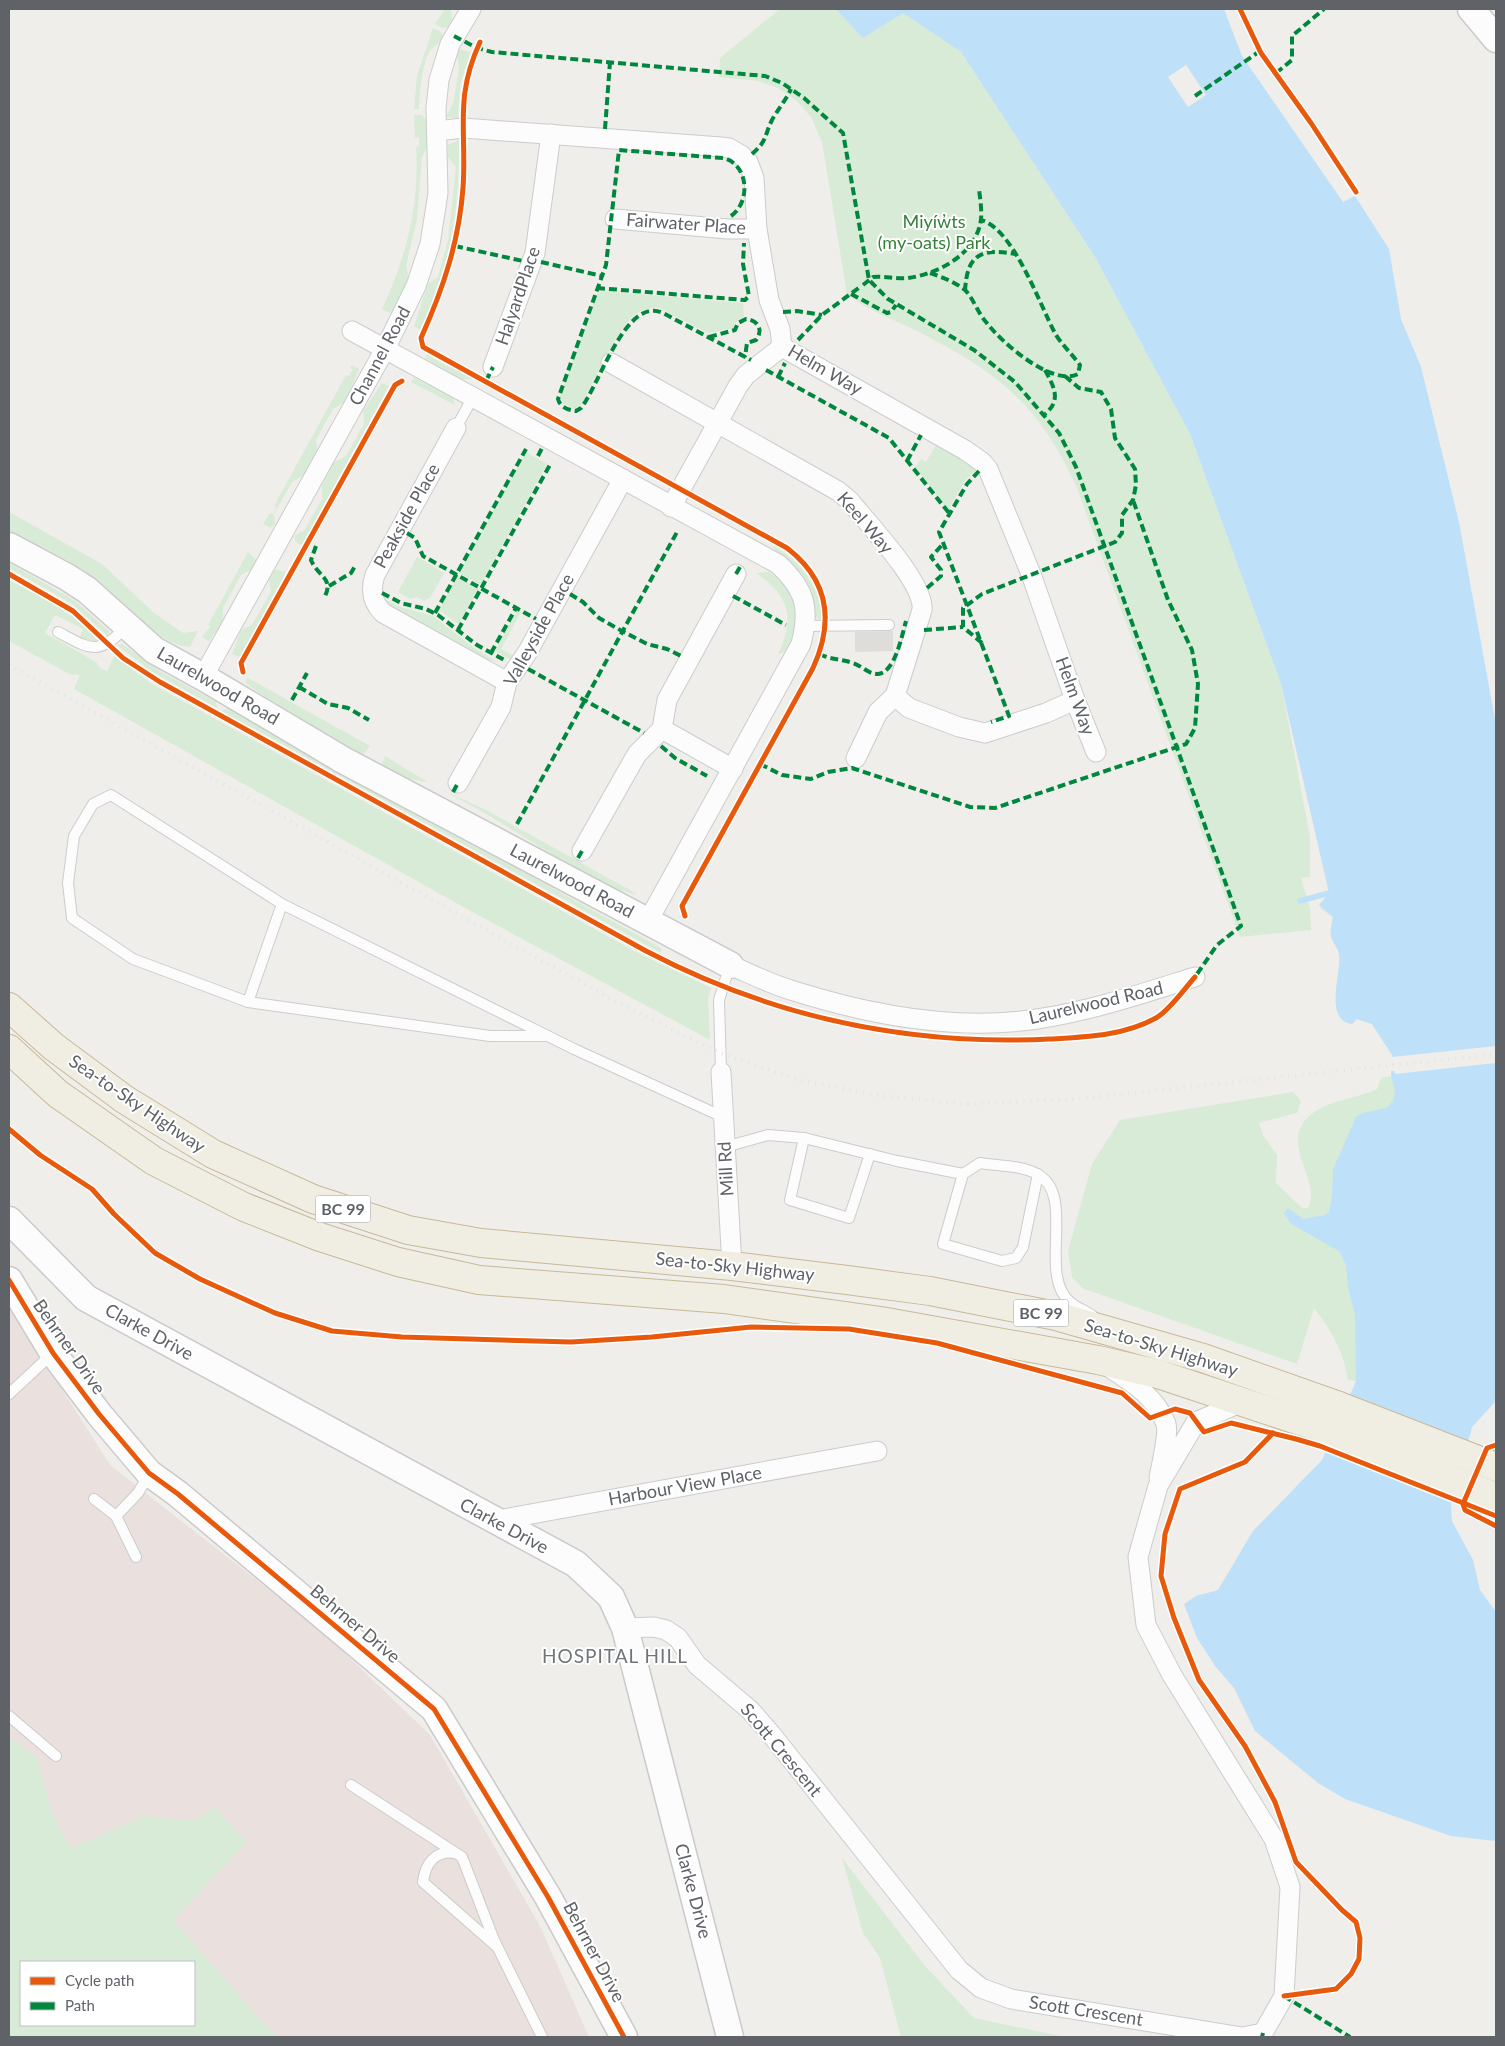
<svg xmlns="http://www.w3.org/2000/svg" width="1505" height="2046" viewBox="0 0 1505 2046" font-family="Lato,sans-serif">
<rect width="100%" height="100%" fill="#efeeea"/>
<path fill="#dfddda" d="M893,631V651L855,652V632Z"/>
<path fill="#eae0de" d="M9,1306L110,1465L324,1633L430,1735L540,1926L589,2037H177L194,2025V1962L9,1817Z"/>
<g fill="#d8ebd6" fill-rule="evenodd">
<path d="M445,9H451L452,20L448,27L442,28L435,24Z"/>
<path d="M780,9H944L957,49L961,52L1095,257L1190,434L1281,684L1310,837V877L1301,878L1310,909L1311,930L1240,937L1077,488C1039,403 996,371 915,330C893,319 866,310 847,294L822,142L811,117L796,100L778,88L758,81L719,77L720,58Z"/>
<path d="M433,28L441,32L443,36C438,46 431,48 428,54C421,71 420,91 419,109H414L417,76Z"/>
<path d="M459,49L471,52L460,85L458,118L446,117L453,104L459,69L457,54Z"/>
<path d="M414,115H422L426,120L428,145L422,157L417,219L406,266L409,278L402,294L390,313L382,309C406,258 420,204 416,147L419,146V138H415Z"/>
<path d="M459,140C460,207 450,270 420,330L414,326L428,284L438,277L448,240L456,167L448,157V145Z"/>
<path d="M602,291L743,303L744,317L736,322L734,328L708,333L659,308C650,307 640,310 633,316C616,332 593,383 581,405L574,409L563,403L560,396L597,294Z"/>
<path d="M427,355L472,379L460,380L425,358Z"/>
<path d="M352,365L359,369L346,401L333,409L316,440L317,451L305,474L292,482L274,514L275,524L270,528L263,524L270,513L273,514L277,507L274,506L346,375L349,376L353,369L350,368Z"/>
<path d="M414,378L452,397L455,405L411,382Z"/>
<path d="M382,383L389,386L302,545L295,542V535L304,531L322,499V485L334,462L346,456L364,424L363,411Z"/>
<path d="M937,443L968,460L977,469L965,481L948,510L915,467L921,459L926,462Z"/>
<path d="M526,452L547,464L481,585L459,573Z"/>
<path d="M9,512L102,564L154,613L183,633L198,631L190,647C149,642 124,599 92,576C67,558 37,545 9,531Z"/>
<path d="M772,545C801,561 820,586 822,620L815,617L814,607Z"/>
<path d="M248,552L257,561L252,569L241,575L223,608V622L209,641L202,637L210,627L208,625Z"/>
<path d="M417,557L444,573L430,598L424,601L417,597L410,599L398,592Z"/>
<path d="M9,563L74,600L109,631L108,636L71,603L9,568Z"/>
<path d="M275,569L286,572L240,657L232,654L241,630L252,625L271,591L269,580Z"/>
<path d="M769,572C791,586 799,610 794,634C793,639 792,645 788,649C786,651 782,653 778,654C796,618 789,595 756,573Z"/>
<path d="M457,577L479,589L459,624L439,610Z"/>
<path d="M9,580C41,597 74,612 98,641L93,642L80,637L83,629L55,615L45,633L96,662L100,668L107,671L114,656L152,684L636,952L711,988L708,999L710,1040L476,914L74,689L80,675L69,674L9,641Z"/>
<path d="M385,599L400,607L433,616L474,648L498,662L485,659L392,607Z"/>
<path d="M517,610L521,612L501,649L514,656L510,659L495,651Z"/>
<path d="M122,644L163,673L216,702L217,708L151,671L117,645Z"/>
<path d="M248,678L370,746L360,758L258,692L245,682Z"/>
<path d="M227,708L661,948V953L222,711Z"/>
<path d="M385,756L426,781V782L394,776L380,769Z"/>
<path d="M438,788L486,810L637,894C615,892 593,877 574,867C529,841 485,811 438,788Z"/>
<path d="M1327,905L1407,1047L1356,1381L1348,1380C1344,1352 1331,1330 1314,1308L1297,1364L1082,1288L1072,1277L1068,1251L1092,1164L1120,1120L1293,1092L1301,1101L1297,1113L1259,1123L1263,1135L1277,1155L1276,1183L1302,1208H1308C1323,1181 1278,1145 1309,1116C1327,1100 1356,1099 1377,1089L1381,1078L1391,1076L1392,1055L1372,1024L1357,1019L1352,1024C1323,1020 1342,973 1339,954C1338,948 1333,943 1331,936C1330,931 1332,923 1333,917L1320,908Z"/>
<path d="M9,1737L36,1757L52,1814L71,1848L145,1816L193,1821L215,1807L246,1842L173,1920L264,2024L278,2037H9ZM21,1962H194V2025H21Z"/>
<path d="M842,1858L925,1966L974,2018L1065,2037H901L880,1958L863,1933Z"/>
</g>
<path fill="#bfe0f9" d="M836,9H1224L1242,56L1343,202L1355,196L1389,249L1401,319L1421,367L1459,522L1496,725V1401L1472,1427L1451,1505L1452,1521L1473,1560L1480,1590L1496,1612V1841L1451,1836L1345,1799L1318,1783L1255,1731L1234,1688L1215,1666L1197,1638L1184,1604L1196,1596L1218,1590L1253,1531L1322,1460L1356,1381L1355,1315L1348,1287L1346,1265L1339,1251L1291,1224L1284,1213L1288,1208L1303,1219L1325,1215L1329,1212L1332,1196L1333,1169L1356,1117L1363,1113L1386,1108L1393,1101L1395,1091L1391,1076L1392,1055L1372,1024L1357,1019L1352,1024C1323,1020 1342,973 1339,954C1338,948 1333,943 1331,936C1330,931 1332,923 1333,917L1319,905L1329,893L1281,684L1190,434L1095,257L961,52L903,13L863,38Z"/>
<g fill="#efeeea">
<path d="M1186,65L1206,95L1188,107L1168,77Z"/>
<path d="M1496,1046V1063L1395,1074L1394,1071H1389L1390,1059L1392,1057Z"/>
</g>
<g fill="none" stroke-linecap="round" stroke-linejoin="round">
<path stroke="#bfe0f9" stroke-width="5.5" d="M1300,901L1329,893"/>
<defs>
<g id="lane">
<path d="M456,428L473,397"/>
<path d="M806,626L889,625"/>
<path d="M58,632C94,651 96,655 127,627"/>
<path d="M248,1002L282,904"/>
<path d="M548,1036H490L248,1002L133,959L72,918L68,883L74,836L93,804L111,795L282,904L574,1049L723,1117"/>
<path d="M721,1072L719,1000L730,965"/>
<path d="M804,1138L790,1200L849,1218L870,1154"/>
<path d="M725,1147L768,1135L804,1138L897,1161L963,1174"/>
<path d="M1038,1174L1023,1247L1016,1258L1002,1261L943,1244L963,1174L980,1163C997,1166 1021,1165 1037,1174C1077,1194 1037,1275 1070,1302C1077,1308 1086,1311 1093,1316"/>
<path d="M9,1394L52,1354"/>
<path d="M94,1499L116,1516L136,1557"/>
<path d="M116,1516L138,1493L149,1474"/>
<path d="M9,1716L56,1756"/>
<path d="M351,1785L462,1857L494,1940L542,2037"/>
<path d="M455,1853C435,1850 425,1864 423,1882L496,1946"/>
</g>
<g id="street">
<path d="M437,131L463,128L721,147L729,148L741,155L748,162L754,178L757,229L769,300L780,329L782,347"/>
<path d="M615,219L728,229H757"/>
<path d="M352,331L778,564C806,590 810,609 801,644L648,921"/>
<path d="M782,347L965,450L982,462L988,469L1031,574L1075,700L1096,752"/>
<path d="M611,363L838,491L850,501C868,524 925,583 922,610L895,696L878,712L856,758"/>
<path d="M493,367L535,253L551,134"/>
<path d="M456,428L375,575C370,590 372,602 383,613L507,682"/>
<path d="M671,507L738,386L746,375L782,347"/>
<path d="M203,677L385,349L416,286L430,244L438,193L436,108L439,80L450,44L471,9"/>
<path d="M895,696L909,708L959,727L985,733L1046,713L1075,700"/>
<path d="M733,769L662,729L667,700L736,574"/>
<path d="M458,783L501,707L507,682L527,653L623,479"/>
<path d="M582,851L637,754L662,729"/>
<path d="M730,965C751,974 772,985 794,991C870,1015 957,1031 1037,1019C1091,1011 1144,993 1195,977"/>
<path d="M721,1072L732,1266"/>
<path d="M1110,1368C1132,1382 1157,1398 1166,1424C1169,1434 1161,1466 1159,1478"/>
<path d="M493,1521L877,1451"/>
<path d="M625,1628L654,1627L666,1630L678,1638L697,1665L750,1710L771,1734L959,1970L981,1988L1011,1999L1242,2037L1263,2033L1284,1996L1290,1887L1274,1839L1172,1675L1146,1625L1138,1557L1158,1486L1196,1422L1242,1402"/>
</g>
<g id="secondary">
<path d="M1471,9L1496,39"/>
<path d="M9,546L67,577L87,590L154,650L203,677L343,760L730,965"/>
<path d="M9,1220L86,1298L576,1564L611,1597L625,1628L730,2037"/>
<path d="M9,1280L53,1353L99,1414L149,1473L178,1494L434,1709L548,1897L624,2037"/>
</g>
<g id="highway">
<path d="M9,1007L54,1047L124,1099L213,1154L313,1199L408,1230L481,1243L732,1266L847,1280L930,1291L1056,1316L1203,1358L1339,1406L1496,1467"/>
<path d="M9,1049L58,1094L154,1161L244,1207L320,1237L398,1262L479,1280L724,1299L881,1321L1098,1360L1158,1374L1327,1430L1496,1497"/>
</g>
</defs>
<use href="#lane" stroke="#cbcccc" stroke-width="12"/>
<use href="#street" stroke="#cbcccc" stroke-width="21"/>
<use href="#secondary" stroke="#cacacb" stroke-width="29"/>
<use href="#highway" stroke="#c8b996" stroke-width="30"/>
<use href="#lane" stroke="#fdfcfc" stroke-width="10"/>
<use href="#street" stroke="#fdfcfc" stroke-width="19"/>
<use href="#secondary" stroke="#fdfcfc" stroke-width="26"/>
<use href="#highway" stroke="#f0ede3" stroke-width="28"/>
<path stroke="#e4e4e4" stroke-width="4" stroke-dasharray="1 6" stroke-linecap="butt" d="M9,665L611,999L720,1053L795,1079L882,1096L966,1104L1075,1099L1496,1054"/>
<g stroke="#00873e" stroke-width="4" stroke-dasharray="8 4" stroke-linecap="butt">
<path d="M454,36L477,48L492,52L765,76L782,83L804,98L843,133L869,280L888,299L974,350L1015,382L1059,433L1076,467L1241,926L1217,945L1195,977"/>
<path d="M1276,73L1292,60V36L1324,9"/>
<path d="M1195,96L1260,51"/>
<path d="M605,129L610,62"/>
<path d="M752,154C768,140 764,136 772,120C778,109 786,100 791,89"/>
<path d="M731,216C751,202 749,164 723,158L619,150L606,265L558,399C560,407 568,410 576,411L581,408C599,386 626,295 663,313L751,360"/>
<path d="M455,246L523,261"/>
<path d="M541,262L602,276"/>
<path d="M930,273C942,277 955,282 965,290C973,298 978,313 986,322C1001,342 1052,387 1078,374L1080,365C1072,354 1063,346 1056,335C1040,306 1014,229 981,220"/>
<path d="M863,285L873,277C885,276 896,279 908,278C938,274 977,254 981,219C982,210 980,198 979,189"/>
<path d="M597,288L745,300L749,296L743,264L744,243"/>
<path d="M965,291C967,254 981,248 1015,254"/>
<path d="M851,294L887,313L891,312L896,305"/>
<path d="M783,312L797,311L822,315"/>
<path d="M709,337L735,330L738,323L746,319C758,320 764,330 756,340L747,343L745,357"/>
<path d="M798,340L822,315L860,287"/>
<path d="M766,370L889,438L949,513"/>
<path d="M1045,370C1054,387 1062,400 1045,414"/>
<path d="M778,377L785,363"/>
<path d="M486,381L493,367"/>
<path d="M538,456L543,446"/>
<path d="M907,461L921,435"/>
<path d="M979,471L967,484L939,532L1009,716L991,722"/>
<path d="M407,533L415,538L423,556L536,619"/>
<path d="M316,546L311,560C318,577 335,578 324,598"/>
<path d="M736,574L740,567"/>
<path d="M329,586L351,573L355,566"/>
<path d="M927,588L941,576V570L931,557L943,544"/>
<path d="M382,593L401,603L426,609L438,615L477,645L506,661"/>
<path d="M570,594L583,602L599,618L622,631L647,644L667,649L681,656"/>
<path d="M733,596L786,625"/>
<path d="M435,613L526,449"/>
<path d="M458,630L551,463"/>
<path d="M924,630L963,627"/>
<path d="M982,643L963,627V608L982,594L1115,542L1122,533V515L1133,500L1136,485L1135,469L1115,438L1111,409L1101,392L1079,388L1065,376"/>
<path d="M491,653L516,608"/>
<path d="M819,654C832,660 841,659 853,663C862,666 868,674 878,674C895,673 902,635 906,621"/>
<path d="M528,669L644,733"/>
<path d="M299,687L328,704L348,708L369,720"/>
<path d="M292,700L307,673"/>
<path d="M661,746L675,758L707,776"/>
<path d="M760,764L782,775L811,779L828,772L852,768L970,807L995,808L1186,744L1195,728L1198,684L1192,650L1168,600L1133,500"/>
<path d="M453,792L458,783"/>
<path d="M517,824L677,532"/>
<path d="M578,858L582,851"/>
<path d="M1284,1996L1350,2037"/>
<path d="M1262,2037L1263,2033"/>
</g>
<defs>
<g id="cycleway">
<path d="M1240,9L1261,53L1311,123L1356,192"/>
<path d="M480,42C454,98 467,131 463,188C459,242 443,289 421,338L423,347L787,548C830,581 834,622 813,668L682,906L685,916"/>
<path d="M9,574L73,611L123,658L160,682L646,951C772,1017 908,1046 1050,1039C1086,1037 1123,1036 1156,1018C1169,1011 1185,988 1195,977"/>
<path d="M243,672L241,663L395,385L402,381"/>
<path d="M9,1129L40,1155L92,1189L114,1214L155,1253L200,1279L275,1313L332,1331L402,1337L571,1342L652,1337L751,1327L849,1329L937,1343L1122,1393L1150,1418L1175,1409L1190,1413L1204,1432L1231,1423L1296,1439L1320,1446L1496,1516"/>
<path d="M9,1280L53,1353L99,1414L149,1473L178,1494L434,1709L548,1897L624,2037"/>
<path d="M1273,1433L1245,1462L1180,1489L1165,1534L1161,1576L1174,1618L1199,1680L1245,1746L1275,1802L1296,1862L1342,1910L1356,1922L1360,1938L1359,1959L1351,1974L1336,1989L1284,1996"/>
<path d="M1496,1445L1487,1448L1463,1504L1465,1510L1496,1526"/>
</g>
</defs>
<use href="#cycleway" stroke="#fff" stroke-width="8"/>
<use href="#cycleway" stroke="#e8590c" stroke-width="5"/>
</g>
<g text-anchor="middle" stroke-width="4" stroke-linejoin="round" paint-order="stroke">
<g fill="#fff" stroke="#8f9295" stroke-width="1">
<rect x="315.5" y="1195.5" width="55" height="27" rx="4"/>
<rect x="1013.5" y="1299.5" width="55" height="27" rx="4"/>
</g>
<g font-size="16" font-weight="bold" fill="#5f6368">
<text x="343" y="1215">BC 99</text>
<text x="1041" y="1319">BC 99</text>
</g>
<g font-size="18" fill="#348238" stroke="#fff">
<text x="934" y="228">Miyíw̓ts<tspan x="934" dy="21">(my-oats) Park</tspan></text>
</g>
<g font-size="18" fill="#5f6368" stroke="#fff">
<text transform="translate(686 224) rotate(4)" y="6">Fairwater Place</text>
<text transform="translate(518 296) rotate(-71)" y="6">HalyardPlace</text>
<text transform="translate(380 356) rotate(-62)" y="6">Channel Road</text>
<text transform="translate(825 370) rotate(30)" y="6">Helm Way</text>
<text transform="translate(407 516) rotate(-61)" y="6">Peakside Place</text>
<text transform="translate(865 523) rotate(49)" y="6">Keel Way</text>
<text transform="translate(539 630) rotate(-61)" y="6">Valleyside Place</text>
<text transform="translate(218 686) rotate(30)" y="6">Laurelwood Road</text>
<text transform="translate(1075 696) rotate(70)" y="6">Helm Way</text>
<text transform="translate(572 881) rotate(28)" y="6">Laurelwood Road</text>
<text transform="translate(1096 1003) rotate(-13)" y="6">Laurelwood Road</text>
<text transform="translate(137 1104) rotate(34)" y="6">Sea-to-Sky Highway</text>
<text transform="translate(726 1169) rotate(-93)" y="6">Mill Rd</text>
<text transform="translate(735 1267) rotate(6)" y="6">Sea-to-Sky Highway</text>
<text transform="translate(149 1332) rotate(29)" y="6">Clarke Drive</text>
<text transform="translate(69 1347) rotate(55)" y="6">Behrner Drive</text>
<text transform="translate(1161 1348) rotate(17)" y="6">Sea-to-Sky Highway</text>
<text transform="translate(685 1486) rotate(-10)" y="6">Harbour View Place</text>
<text transform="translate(504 1526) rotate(28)" y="6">Clarke Drive</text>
<text transform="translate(355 1624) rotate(40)" y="6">Behrner Drive</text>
<text transform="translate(781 1750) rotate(50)" y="6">Scott Crescent</text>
<text transform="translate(693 1891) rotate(75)" y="6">Clarke Drive</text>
<text transform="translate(594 1952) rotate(62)" y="6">Behrner Drive</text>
<text transform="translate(1086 2011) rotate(9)" y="6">Scott Crescent</text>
</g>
<g font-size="19" letter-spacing="1" fill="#70757a" stroke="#fff">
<text x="615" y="1663">HOSPITAL HILL</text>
</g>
</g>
<rect width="1505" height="2046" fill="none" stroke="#5f6368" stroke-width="20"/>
<rect x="20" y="1961" width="175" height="65" fill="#ffffff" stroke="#bfc1c3"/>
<rect x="30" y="1977" width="25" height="8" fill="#e8590c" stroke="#bfc1c3"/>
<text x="65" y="1986" font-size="15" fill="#5f6368">Cycle path</text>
<rect x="30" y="2002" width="25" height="8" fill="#00873e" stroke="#bfc1c3"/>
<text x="65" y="2011" font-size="15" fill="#5f6368">Path</text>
</svg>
